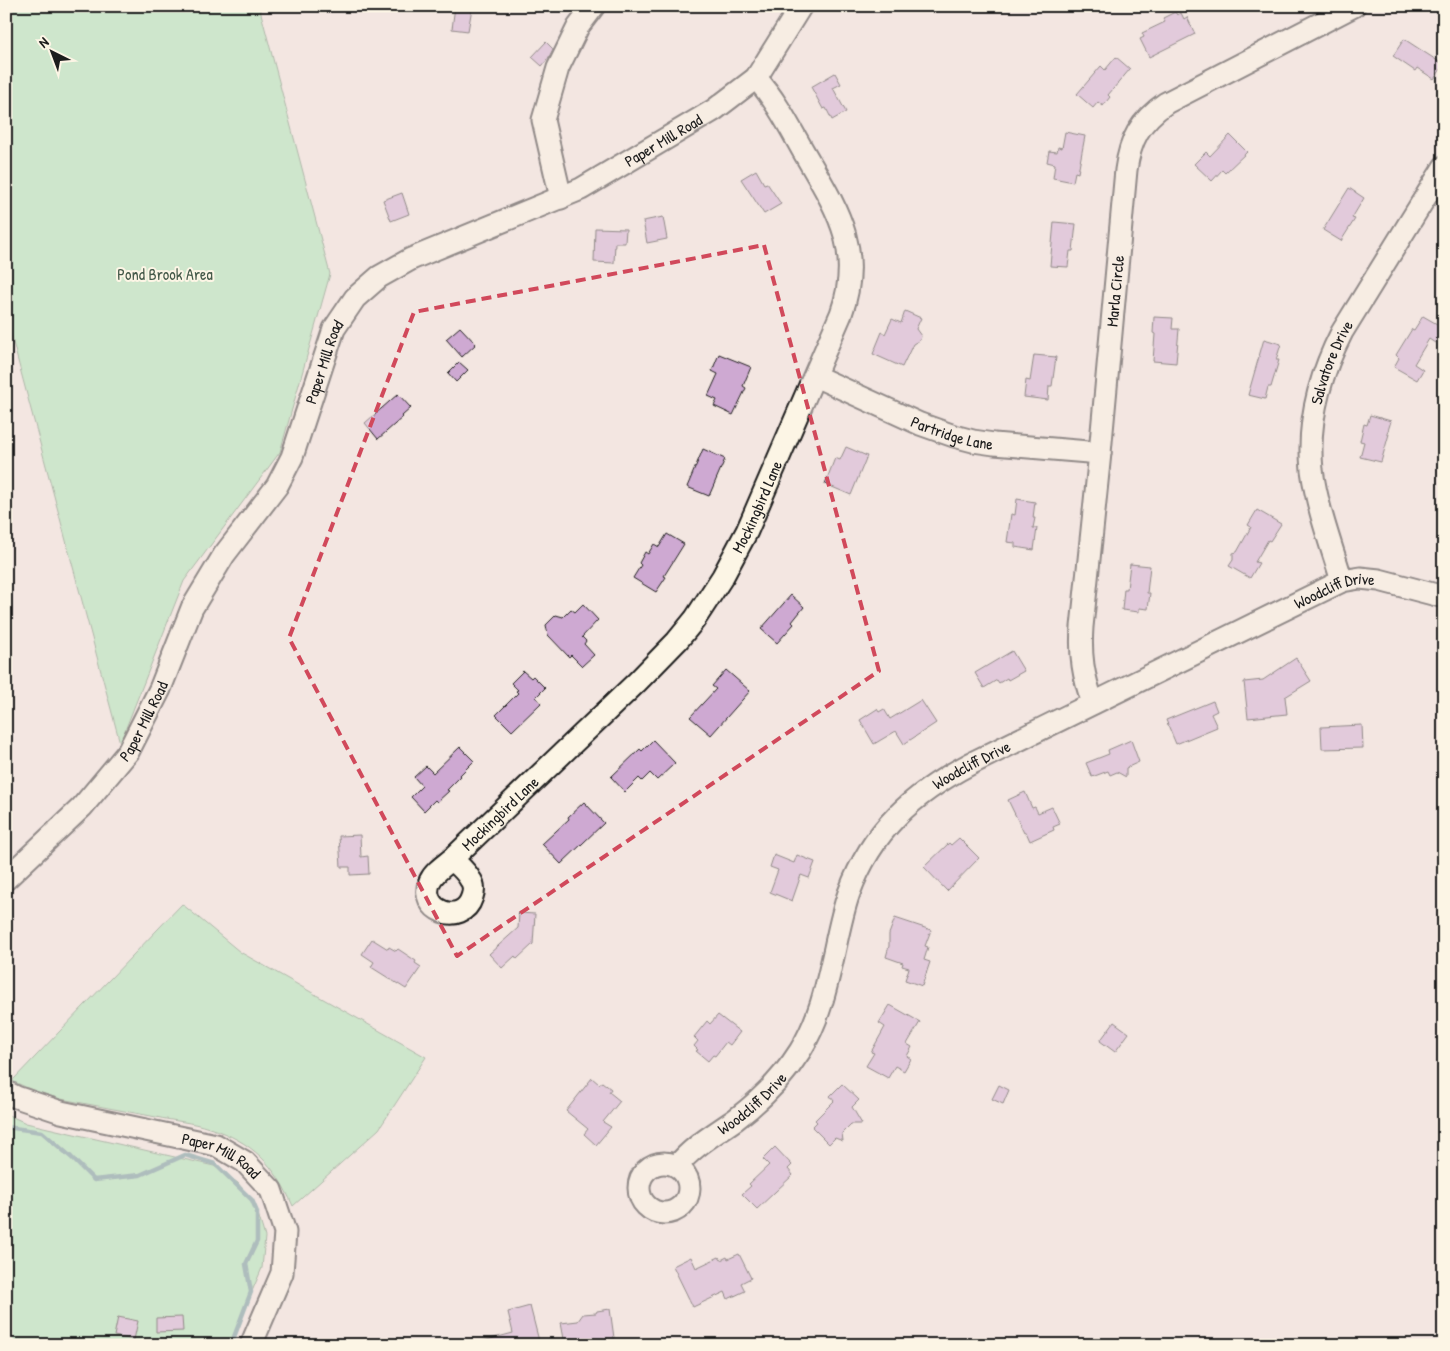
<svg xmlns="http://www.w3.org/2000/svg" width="1450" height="1351" viewBox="0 0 1450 1351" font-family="'Patrick Hand',sans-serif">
<rect width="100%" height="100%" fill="#f3e6e1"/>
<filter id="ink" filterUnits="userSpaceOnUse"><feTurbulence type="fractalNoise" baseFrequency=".02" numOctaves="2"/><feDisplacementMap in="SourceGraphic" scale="10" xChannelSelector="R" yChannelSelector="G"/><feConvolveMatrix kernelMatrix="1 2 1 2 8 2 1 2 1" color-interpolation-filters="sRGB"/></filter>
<g filter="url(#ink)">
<g fill="#a3e6b1" stroke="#608166">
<path d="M6,6H259L330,274L280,452L184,581L120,743L6,316Z"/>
<path d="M182,904L240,952L426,1057L379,1129L293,1206C275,1165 252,1141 209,1128C192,1122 173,1121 156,1117C124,1111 93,1105 61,1099L37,1092L12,1081Z"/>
<path d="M6,1114L26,1123L214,1166L238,1183L256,1207L265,1237L262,1268L229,1345H6Z"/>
</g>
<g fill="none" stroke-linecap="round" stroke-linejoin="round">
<path stroke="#5b8c90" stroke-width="4.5" d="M6,1127L42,1132L71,1157L94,1180L140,1175L185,1155L215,1164L252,1200L257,1212V1241L246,1264L251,1292L231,1345"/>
</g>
<g fill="#cea9d2" stroke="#1c1c1c">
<path d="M455,6L472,8L468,31L452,29Z"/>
<path d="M1175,12L1177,15L1181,13L1184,19L1187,17L1195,34L1149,57L1140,39L1144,37L1142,33L1165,22L1163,18Z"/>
<path d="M1404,39L1444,65L1434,79L1417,68L1415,71L1393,56Z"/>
<path d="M546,42L553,49L548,59L542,66L532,57Z"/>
<path d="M1116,57L1130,69L1108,95L1110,97L1103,106L1098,102L1093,108L1077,94L1101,66L1105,70Z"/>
<path d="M835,73L841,84L833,88L846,112L832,120L826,108L823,109L811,87Z"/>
<path d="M1065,132L1085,136L1078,173L1075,172L1073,182L1053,178L1055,164L1047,162L1049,151L1057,152L1058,147L1062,148Z"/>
<path d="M1230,135L1247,152L1225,173L1222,170L1212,181L1194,164L1206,152L1210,156Z"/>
<path d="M756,170L764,184L767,183L781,204L764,214L741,179Z"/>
<path d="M1349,188L1364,198L1352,218L1355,219L1341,241L1323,230Z"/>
<path d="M402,193L409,214L391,221L383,200Z"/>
<path d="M663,217L667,239L647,243L643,221Z"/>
<path d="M1054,222L1076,224L1073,251H1070L1068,267L1050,266Z"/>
<path d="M595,228L626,229L625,243H615L614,263L594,262Z"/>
<path d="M905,311L921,318L916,329L921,336L920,340L913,344L902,367L873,354L882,332L885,334L892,319L901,323Z"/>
<path d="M1423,316L1444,328L1435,343L1429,339L1414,364L1423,370L1417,380L1394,367L1399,358L1396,355L1412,329L1414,330Z"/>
<path d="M1154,317L1173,318L1172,329H1179L1176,363L1153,361L1155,334L1153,333Z"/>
<path d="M460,327L476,344L462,357L446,339Z"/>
<path d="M1264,339L1281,344L1276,360H1279L1271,387H1268L1265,399L1248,395Z"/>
<path d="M719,354L751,367L743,386L746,388L733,415L714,406L717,400L708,396L718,374L712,371Z"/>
<path d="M1034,355L1056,357L1052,386H1049L1048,400L1024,397L1026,380L1030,381Z"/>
<path d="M459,362L468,370L456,382L448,373Z"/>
<path d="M398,394L411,408L402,416L403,417L378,439L365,423Z"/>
<path d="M1370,415L1391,421L1387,434H1389L1381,462L1360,457L1364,442L1360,441L1364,424L1367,425Z"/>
<path d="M846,447L867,456L851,495L825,484L835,458L840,460Z"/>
<path d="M703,449L725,459L709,496L687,487Z"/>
<path d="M1017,499L1035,502L1033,518H1035L1033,528H1037L1034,550L1015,547V543L1007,542L1011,514L1015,515Z"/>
<path d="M1257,510L1281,524L1270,541L1268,540L1255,562L1259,563L1250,578L1229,566L1233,560V553L1237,552L1251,527L1248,525Z"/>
<path d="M667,534L684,544L664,576L666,577L656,592L633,578L641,565L639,563L645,552L648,554L654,544L659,547Z"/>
<path d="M1130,564L1150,566L1147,593H1150L1148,609L1139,608V612L1122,610L1124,589H1127Z"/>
<path d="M791,595L804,607L792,622L794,624L777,643L761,629Z"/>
<path d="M583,604L598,620L582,637L586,641L584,644L594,655L582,666L571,655L569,657L548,635L546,625L556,615L563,617L571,609L575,612Z"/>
<path d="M1012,651L1024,671L1008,680L1007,678L999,683L997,680L984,688L975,673Z"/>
<path d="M1296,658L1311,681L1285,697L1287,714L1248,718L1244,682L1263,680Z"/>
<path d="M726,670L750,691L711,735L690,717L716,689L712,686Z"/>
<path d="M523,671L531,678L533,676L545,688L536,697L541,703L512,731L496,715L518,693L516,691L518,690L511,683Z"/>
<path d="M921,700L936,723L904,744L896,731L874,744L860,720L877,709L879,712L884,709L890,719Z"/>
<path d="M1213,701L1217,711L1211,714L1217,727L1176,744L1166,720Z"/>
<path d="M1362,725L1363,748L1322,749L1321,727Z"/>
<path d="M653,740L675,763L657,780L650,773L642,781L639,778L625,792L611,777L640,749L642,751Z"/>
<path d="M1131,740L1139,762L1126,768V777L1117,772L1110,775L1108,771L1092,777L1086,763L1109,754L1108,750Z"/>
<path d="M460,747L474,761L460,775L461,776L447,790L449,791L437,802L435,800L424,811L411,797L422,786L414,777L426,766L433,773Z"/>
<path d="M1025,792L1032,808L1035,807L1038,813L1052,807L1060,824L1053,827L1054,830L1030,841L1026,832L1024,833L1008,800Z"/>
<path d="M584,802L604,823L561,864L542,844L569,819L568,817Z"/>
<path d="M360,835L361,857L368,856L369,874L350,875V867H341L339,836Z"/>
<path d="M959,838L979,858L947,891L924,867L949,843L951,845Z"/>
<path d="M774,855L794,863L797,855L815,862L809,878L801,875L792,901L770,892L778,870L770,867Z"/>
<path d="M519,913L535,914L533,944L517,959L515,956L502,968L489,954L518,928Z"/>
<path d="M895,918L931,930L925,946L928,947L924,960L930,962L922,986L905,980L909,968L902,966L903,963L886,957L889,946V934Z"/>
<path d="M372,939L388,949L389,947L396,951L398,949L416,961L415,963L421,967L406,989L371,967L374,962L362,954Z"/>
<path d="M890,1005L920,1022L907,1044L912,1047L907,1056L911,1059L904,1071L895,1066L888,1078L866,1066L874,1053L871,1052L885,1027L879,1023Z"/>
<path d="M718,1015L740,1032L730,1045L726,1042L715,1056L713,1055L708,1061L696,1051L698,1050L694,1046L698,1041L694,1037L707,1021L710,1024Z"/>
<path d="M1114,1022L1129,1033L1115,1052L1100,1041Z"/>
<path d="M592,1078L599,1084L602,1082L611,1089L609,1092L620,1101L603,1122L611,1127L596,1145L584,1134L588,1129L566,1111Z"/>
<path d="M842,1084L859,1100L852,1107L862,1124H851L842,1133L843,1141L835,1138L829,1144L812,1127L817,1122L815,1120L834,1101L830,1096Z"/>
<path d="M999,1085L1009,1090L1003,1104L992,1099Z"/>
<path d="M775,1147L792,1165L788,1169L793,1175L757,1209L742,1194L751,1186L749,1184L769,1165L763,1159Z"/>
<path d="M739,1254L751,1278L741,1283L745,1291L728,1299L725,1292L693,1307L673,1266L691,1257L696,1268L719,1257L721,1260L727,1257L728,1259Z"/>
<path d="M530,1306L540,1345H484L483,1341L513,1333L508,1312Z"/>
<path d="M610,1309L615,1345H574L573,1338L564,1339L561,1323L578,1321L583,1314L596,1313L597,1311Z"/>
<path d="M118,1317L138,1321L134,1340L114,1336Z"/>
<path d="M182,1317L183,1331L156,1332V1318Z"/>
</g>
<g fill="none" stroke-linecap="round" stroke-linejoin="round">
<defs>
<g id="minor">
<path d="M561,198L543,120L558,68L578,27L594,6"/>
<path id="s1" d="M815,376L920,424L954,436L973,441L994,444L1100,453"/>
<path id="s2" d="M1342,581C1331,545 1317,507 1312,470C1307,421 1320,375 1342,332L1444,167"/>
<path id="s3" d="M1093,703C1083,676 1080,655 1082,627L1100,453L1126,170C1130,140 1140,121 1166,103L1354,6"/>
<path id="s4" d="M452,859C458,865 466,871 470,879C474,884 474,891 472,897C462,928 417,910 430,881C434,872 445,865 452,859L637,682L677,641L695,619L723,576L747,531L841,314C865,247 834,205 802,149C788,124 775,99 756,78"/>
<path id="s5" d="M6,879L82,807L128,752L160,689L192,608L224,555L277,486L292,457L334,329L355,298L379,277L411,259L581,189L714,110L756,78L801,6"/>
<path id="s6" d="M6,1092L16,1097L61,1112L216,1145L245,1162L271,1190L285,1232L282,1273L251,1345"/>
<circle cx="664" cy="1188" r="25"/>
<path id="s7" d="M677,1166C693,1146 715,1134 736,1119C761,1100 783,1078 800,1051C820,1019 827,984 835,948C839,929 843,910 849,893C872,830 913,794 970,764L1342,581L1360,578L1379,580L1444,597"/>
</g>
</defs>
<use href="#minor" stroke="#1c1c1c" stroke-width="25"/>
<use href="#minor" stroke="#fcf5e5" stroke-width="21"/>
</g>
</g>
<path d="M0 0H1450V1351H0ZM764,245L879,671L457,956L289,638L414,312Z" fill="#f3e6e1" fill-opacity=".55" fill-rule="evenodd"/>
<path fill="none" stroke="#d1495b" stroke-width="4" stroke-dasharray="10 6" stroke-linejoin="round" d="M764,245L879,671L457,956L289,638L414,312Z"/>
<g text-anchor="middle" stroke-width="4" stroke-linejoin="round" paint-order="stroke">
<g font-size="16" fill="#1c1c1c" stroke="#fcf5e5">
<text dy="6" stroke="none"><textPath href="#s5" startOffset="1036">Paper Mill Road</textPath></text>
<text dy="6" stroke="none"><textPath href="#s3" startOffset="415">Marla Circle</textPath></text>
<text dy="6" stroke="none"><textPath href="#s5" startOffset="616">Paper Mill Road</textPath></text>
<text dy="6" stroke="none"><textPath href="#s2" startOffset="226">Salvatore Drive</textPath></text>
<text dy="6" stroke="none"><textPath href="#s1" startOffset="149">Partridge Lane</textPath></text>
<text dy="6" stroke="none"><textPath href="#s4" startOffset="622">Mockingbird Lane</textPath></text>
<text dy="6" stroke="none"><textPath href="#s7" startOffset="922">Woodcliff Drive</textPath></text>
<text dy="6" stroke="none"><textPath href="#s5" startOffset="211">Paper Mill Road</textPath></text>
<text dy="6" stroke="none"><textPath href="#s7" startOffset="518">Woodcliff Drive</textPath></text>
<text dy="6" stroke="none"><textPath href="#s4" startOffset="218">Mockingbird Lane</textPath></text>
<text dy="6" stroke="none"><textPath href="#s7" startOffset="98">Woodcliff Drive</textPath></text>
<text dy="6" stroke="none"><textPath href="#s6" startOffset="226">Paper Mill Road</textPath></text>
</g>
<g font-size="16" fill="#445949" stroke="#fcf5e5">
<text x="165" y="280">Pond Brook Area</text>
</g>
</g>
<rect width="1450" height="1351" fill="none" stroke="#fcf5e5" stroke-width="25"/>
<rect x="12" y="12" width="1425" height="1326" fill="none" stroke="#1c1c1c" stroke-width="2" filter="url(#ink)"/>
<g transform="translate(52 52) rotate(318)" stroke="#fcf5e5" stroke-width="4" paint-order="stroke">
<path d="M0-4L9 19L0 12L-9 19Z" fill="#1c1c1c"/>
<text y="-8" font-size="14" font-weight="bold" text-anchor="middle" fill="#1c1c1c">N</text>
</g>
</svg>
